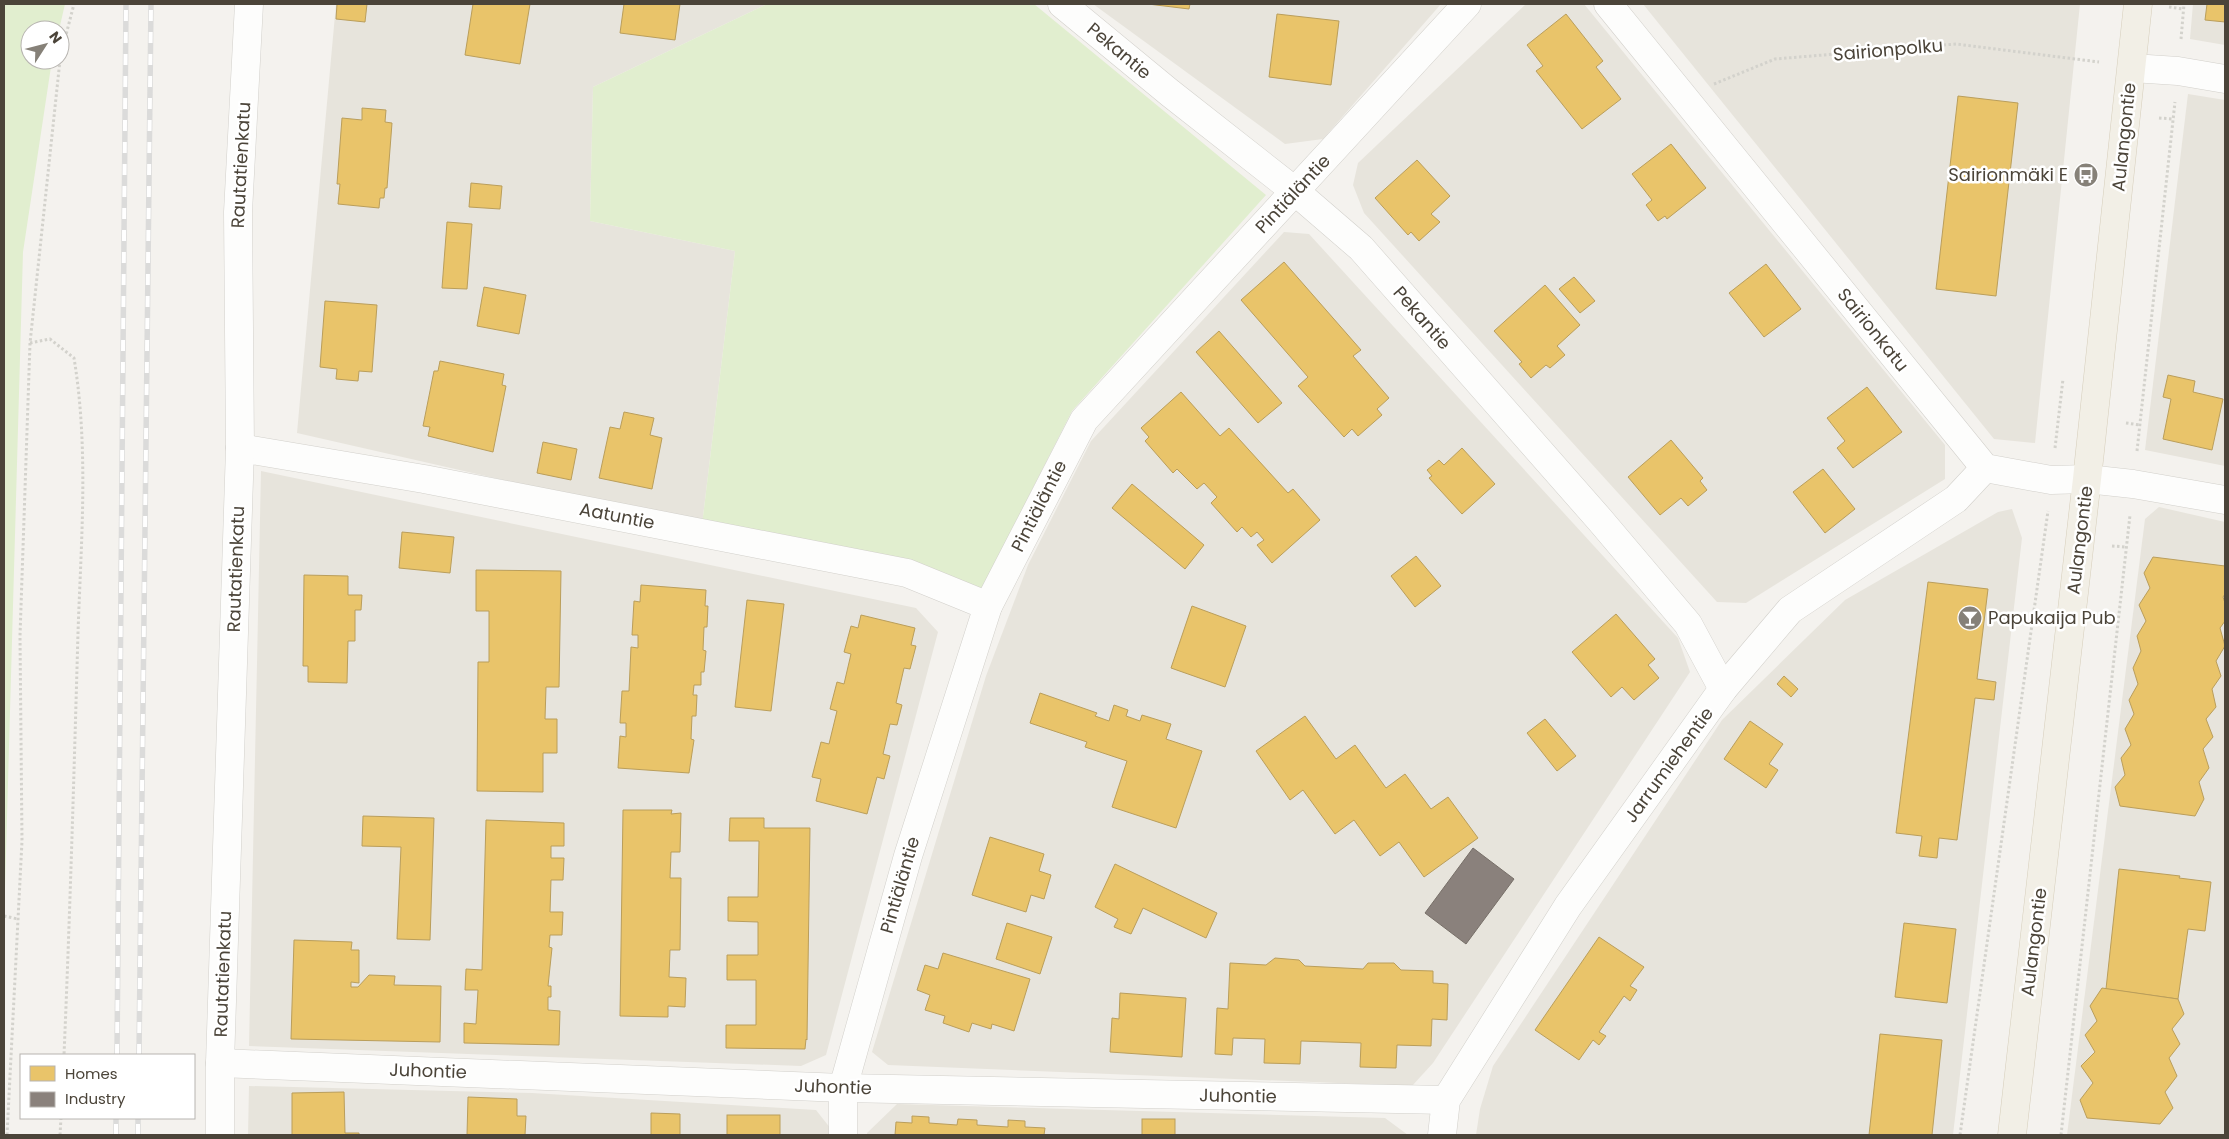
<svg xmlns="http://www.w3.org/2000/svg" width="2229" height="1139" viewBox="0 0 2229 1139" font-family="Poppins,sans-serif">
<rect width="100%" height="100%" fill="#f4f2ee"/>
<g fill="#e7e4dc">
<path d="M336,4H767L593,87L590,221L735,251L702,525L297,433Z"/>
<path d="M1093,4H1441L1323,139L1285,144Z"/>
<path d="M1526,4H1584L1945,445V479L1746,603L1717,602L1364,213L1353,185L1358,163Z"/>
<path d="M1643,4H2080L2035,443L1994,439Z"/>
<path d="M2193,4H2225V45L2190,39Z"/>
<path d="M2188,94L2225,100V466L2145,450Z"/>
<path d="M1284,232L1309,234L1678,638L1690,672L1433,1063L1412,1086L888,1065L872,1052L986,676L1028,565L1091,441Z"/>
<path d="M261,471L916,608L938,632L826,1055L801,1066L249,1046Z"/>
<path d="M2159,507L2225,522V1135H2067L2145,519Z"/>
<path d="M2012,509L2022,538L1953,1135H1476L1480,1109L1493,1066L1722,720L1845,600L1998,512Z"/>
<path d="M249,1086L532,1093L816,1110L831,1129L830,1135H248Z"/>
<path d="M897,1104L1385,1118L1408,1135H867V1133Z"/>
</g>
<g fill="#e1eecf">
<path d="M4,4H65L59,30H30V60H52L23,252L4,924Z"/>
<path d="M767,4H1034L1266,195L1072,411L981,590L702,525L735,251L590,221L593,87Z"/>
</g>
<g fill="#e9c46a" stroke="#ba9e5b">
<path d="M337,4H367L365,22L336,19Z"/>
<path d="M473,4H530L520,64L465,55Z"/>
<path d="M624,4H680L675,40L620,33Z"/>
<path d="M1148,4H1190L1189,9Z"/>
<path d="M2207,4H2225V22L2205,20Z"/>
<path d="M1277,14L1339,21L1331,85L1269,77Z"/>
<path d="M1566,14L1603,61L1596,67L1621,99L1582,129L1536,71L1543,66L1527,45Z"/>
<path d="M1958,96L2018,103L1996,296L1936,289Z"/>
<path d="M362,108L386,110L385,122L392,123L387,188H385L384,198H380L379,208L338,204L340,184H337L342,118L362,120Z"/>
<path d="M1671,144L1706,188L1667,219L1665,216L1658,221L1646,205L1652,200L1632,174Z"/>
<path d="M1417,160L1450,196L1431,214L1440,222L1419,241L1411,232L1408,235L1375,198Z"/>
<path d="M471,183L502,186L500,209L469,207Z"/>
<path d="M447,222L472,224L467,289L442,288Z"/>
<path d="M1284,262L1361,350L1353,356L1389,398L1377,409L1382,415L1358,436L1352,429L1344,437L1298,386L1308,377L1241,300Z"/>
<path d="M1766,264L1801,309L1764,337L1729,293Z"/>
<path d="M1574,277L1595,301L1580,313L1559,289Z"/>
<path d="M1545,285L1580,325L1557,346L1565,355L1550,368L1546,365L1531,378L1519,364L1522,362L1494,331Z"/>
<path d="M484,287L526,295L519,334L477,326Z"/>
<path d="M325,301L377,305L372,372L359,371L358,381L336,379L337,369L320,367Z"/>
<path d="M1219,331L1282,403L1258,423L1196,352Z"/>
<path d="M440,361L504,374L502,385L506,386L493,452L428,436L430,427L423,426L434,371H438Z"/>
<path d="M2168,375L2195,381L2193,392L2223,399L2212,450L2163,439L2171,399L2163,397Z"/>
<path d="M1867,387L1902,432L1853,468L1837,448L1845,441L1827,418Z"/>
<path d="M1181,392L1220,436L1229,428L1288,493L1293,489L1320,520L1272,563L1257,545L1264,540L1257,532L1251,537L1242,527L1237,532L1211,503L1217,497L1204,483L1197,489L1177,469L1173,473L1145,441L1149,437L1141,428Z"/>
<path d="M624,412L654,418L650,435L662,438L652,489L599,478L610,427L620,429Z"/>
<path d="M1671,440L1703,478L1700,481L1707,490L1688,506L1681,498L1660,515L1628,477Z"/>
<path d="M543,442L577,449L571,480L537,473Z"/>
<path d="M1462,448L1495,484L1462,514L1429,478L1432,476L1427,470L1439,460L1444,465Z"/>
<path d="M1823,469L1855,509L1825,533L1793,492Z"/>
<path d="M1132,484L1204,545L1185,569L1112,508Z"/>
<path d="M402,532L454,537L450,573L399,568Z"/>
<path d="M1416,556L1441,586L1415,607L1391,576Z"/>
<path d="M2153,557L2225,566V594L2223,597L2225,603V621L2220,628L2225,646L2216,661L2221,676L2212,689L2216,707L2206,719L2213,737L2203,749L2209,768L2199,782L2204,799L2195,816L2120,806L2115,787L2125,775L2121,758L2131,745L2125,729L2134,714L2129,700L2138,684L2133,668L2141,651L2137,636L2146,621L2139,605L2150,588L2144,573Z"/>
<path d="M476,570L561,571L559,687H546L545,719H557V753H543V792L477,791L478,662H489V611H476Z"/>
<path d="M304,575L348,576V595H362L361,610H355V641H348L347,683L308,682V666H303Z"/>
<path d="M1928,582L1988,589L1977,679L1996,682L1994,700L1975,698L1957,840L1939,838L1937,858L1919,856L1922,836L1896,833Z"/>
<path d="M641,585L706,590L705,606H708L707,627H704L703,650L706,651L704,672H701V685H694L693,695H697L696,716H692L691,739L694,740L689,773L618,768L620,736L626,737V723H620L622,691H629L631,647L638,648V635H632L634,601L640,602Z"/>
<path d="M747,600L784,604L771,711L735,707Z"/>
<path d="M1192,606L1246,626L1225,687L1171,668Z"/>
<path d="M1616,614L1655,659L1648,665L1659,678L1634,700L1622,687L1611,697L1572,652Z"/>
<path d="M861,615L915,628L911,645L916,646L910,669L904,668L896,703L902,705L897,725L890,724L883,754L890,756L884,779L877,777L867,814L816,801L821,779L812,777L821,742L829,744L837,711L830,709L837,682L844,684L851,654L844,652L851,626L858,628Z"/>
<path d="M1784,676L1798,689L1791,697L1777,684Z"/>
<path d="M1040,693L1097,713L1095,716L1109,721L1114,705L1128,710L1126,716L1140,721L1142,715L1171,724L1166,739L1202,751L1176,828L1112,807L1127,761L1085,747L1087,742L1030,723Z"/>
<path d="M1305,716L1336,759L1355,745L1386,788L1405,774L1431,809L1448,797L1478,838L1424,877L1399,842L1380,856L1354,820L1335,834L1303,790L1290,800L1256,751Z"/>
<path d="M1545,719L1576,756L1557,771L1527,733Z"/>
<path d="M1750,721L1783,744L1769,764L1778,770L1766,788L1724,759Z"/>
<path d="M623,810H672L671,814L681,813L680,852H671L670,878H681L680,950H670L669,977L686,978L685,1007L668,1006V1017L620,1016Z"/>
<path d="M363,816L434,818L430,940L397,939L401,847L362,846Z"/>
<path d="M730,818H764V828H810L807,1040L806,1039L805,1049L726,1048V1025H756V980H727V955H758V922L728,921V897H758L759,841H729Z"/>
<path d="M486,820L564,823V846H551V858H564L563,880H551L550,912H563L562,935H550L549,947L552,948L548,986H551V997H548V1010L560,1011L559,1045L464,1043V1023L476,1024L478,990H465L466,969L482,970Z"/>
<path d="M990,837L1044,854L1039,871L1051,875L1044,899L1031,895L1026,912L972,895Z"/>
<path d="M1115,864L1217,913L1206,938L1143,908L1131,934L1114,927L1118,919L1095,907Z"/>
<path d="M2119,869L2180,876L2179,878L2211,882L2205,931L2188,929L2178,999L2106,989Z"/>
<path d="M1007,923L1052,937L1040,974L996,959Z"/>
<path d="M1904,923L1956,929L1947,1003L1895,997Z"/>
<path d="M1599,937L1644,967L1630,986L1637,990L1630,1001L1624,996L1599,1032L1606,1036L1599,1045L1593,1040L1579,1060L1535,1030Z"/>
<path d="M294,940L352,942L351,950H359V983L351,982V987H358L369,975L395,976L394,985L441,986L440,1042L291,1039Z"/>
<path d="M943,953L1030,979L1014,1031L992,1024L991,1029L972,1023L969,1032L943,1023L945,1016L925,1010L930,995L917,990L925,965L938,969Z"/>
<path d="M1275,958L1299,960L1305,966L1363,969L1368,963H1394L1401,970L1433,971V983L1448,984L1447,1020L1432,1019L1431,1046L1397,1045L1396,1068L1360,1067L1361,1043L1301,1041L1300,1064L1264,1063L1265,1039L1233,1038L1232,1055L1215,1054L1217,1008L1228,1009L1230,963L1266,965Z"/>
<path d="M2102,988L2178,999L2184,1014L2172,1029L2180,1044L2169,1058L2177,1076L2165,1092L2173,1108L2160,1124L2087,1118L2080,1100L2093,1083L2081,1066L2095,1052L2085,1035L2097,1021L2090,1006Z"/>
<path d="M1120,993L1186,998L1182,1057L1110,1052L1112,1018L1119,1019Z"/>
<path d="M1880,1034L1942,1040L1932,1135H1869Z"/>
<path d="M344,1092L345,1133H359V1135H292V1093Z"/>
<path d="M468,1097L517,1099V1116H526L525,1135H467Z"/>
<path d="M651,1113L680,1114V1135H651Z"/>
<rect x="727" y="1115" width="53" height="20"/>
<path d="M912,1116L929,1117V1123L957,1125L958,1119L977,1120V1125L1008,1127V1120L1025,1121V1127L1045,1128L1044,1135H895L896,1122L912,1123Z"/>
<rect x="1142" y="1119" width="33" height="16"/>
</g>
<path fill="#8a817c" stroke="#776f68" d="M1473,848L1514,879L1466,944L1425,913Z"/>
<g fill="none" stroke-linecap="round" stroke-linejoin="round">
<defs>
<g id="minor">
<path d="M1062,4L1170,93L1296,192L1361,248L1600,520L1688,624L1723,689"/>
<path d="M1608,4L1985,468L2051,480L2087,479L2133,484L2225,500"/>
<path d="M2132,68L2178,71L2225,79"/>
<path d="M240,448L424,479L907,573L988,606"/>
<path d="M220,1063L843,1088L1446,1100"/>
<path d="M220,1135V1063L240,448L238,212L249,4"/>
<path d="M843,1135V1088L908,856L988,606L1084,420L1467,4"/>
<path d="M1442,1135L1446,1100L1568,906L1723,689L1790,610L1956,499L1985,468"/>
</g>
<path id="major" d="M2012,1135L2087,479L2138,4"/>
</defs>
<use href="#minor" stroke="#d2d0cb" stroke-width="29"/>
<use href="#major" stroke="#d6cebb" stroke-width="29"/>
<g stroke="#d3d2cc" stroke-width="3" stroke-dasharray="2.5 2.5" stroke-linecap="butt">
<path d="M2169,7L2183,9"/>
<path d="M2181,39L2184,4"/>
<path d="M60,58L74,4"/>
<path d="M1714,84L1775,59L1956,44L2099,62"/>
<path d="M2159,118L2173,119"/>
<path d="M30,343L50,339L74,358C89,449 81,542 78,633C74,774 70,914 64,1055"/>
<path d="M2126,423L2140,425"/>
<path d="M2055,448L2063,379"/>
<path d="M2137,451L2175,102"/>
<path d="M2112,546L2126,547"/>
<path d="M4,916L18,919"/>
<path d="M7,1135L22,841L20,636L30,343L60,60"/>
<path d="M60,1135L61,1118"/>
<path d="M1960,1135L2048,511"/>
<path d="M2061,1135L2130,515"/>
</g>
<use href="#minor" stroke="#fdfdfc" stroke-width="28"/>
<use href="#major" stroke="#f2efe6" stroke-width="28"/>
<defs>
<g id="rail">
<path d="M117,1055L126,4"/>
<path d="M139,1055L151,4"/>
<path d="M116,1135V1118"/>
<path d="M138,1135V1118"/>
</g>
</defs>
<use href="#rail" stroke="#dbdbda" stroke-width="5.5"/>
<use href="#rail" stroke="#fff" stroke-width="4" stroke-dasharray="11" stroke-linecap="butt"/>
</g>
<defs>
<symbol id="bus-disc" viewBox="-11 -11 22 22"><circle r="9.5" fill="#868178" stroke="#fff"/><path d="M-5-6H5V4H4V6H2V4H-2V6H-4V4H-5ZM-3.5-4V0h7V-4ZM-3.5 1.2v1.5H-2V1.2ZM2 1.2v1.5H3.5V1.2Z" fill="#fff"/></symbol>
<symbol id="bar-disc" viewBox="-11 -11 22 22"><circle r="9.5" fill="#868178" stroke="#fff"/><path d="M-6-5H6L.8 .8V4.5H3.5V6h-7V4.5H-.8V.8Z" fill="#fff"/></symbol>
</defs>
<g fill-rule="evenodd">
<use href="#bus-disc" x="2072" y="161" width="28" height="28"/>
<use href="#bar-disc" x="1956" y="604" width="28" height="28"/>
</g>
<g text-anchor="middle" stroke-width="5" stroke-linejoin="round" paint-order="stroke">
<g font-size="18" fill="#4b4439" stroke="#fff">
<text transform="translate(1888 50) rotate(-5)" y="6">Sairionpolku</text>
<text transform="translate(1119 51) rotate(40)" y="6">Pekantie</text>
<text transform="translate(2124 137) rotate(-84)" y="6">Aulangontie</text>
<text transform="translate(241 165) rotate(-87)" y="6">Rautatienkatu</text>
<text transform="translate(1293 194) rotate(-47)" y="6">Pintiäläntie</text>
<text transform="translate(1422 318) rotate(49)" y="6">Pekantie</text>
<text transform="translate(1873 330) rotate(51)" y="6">Sairionkatu</text>
<text transform="translate(1039 506) rotate(-63)" y="6">Pintiäläntie</text>
<text transform="translate(617 516) rotate(11)" y="6">Aatuntie</text>
<text transform="translate(2080 540) rotate(-83)" y="6">Aulangontie</text>
<text transform="translate(236 569) rotate(-88)" y="6">Rautatienkatu</text>
<text transform="translate(1669 765) rotate(-54)" y="6">Jarrumiehentie</text>
<text transform="translate(900 885) rotate(-74)" y="6">Pintiäläntie</text>
<text transform="translate(2034 942) rotate(-83)" y="6">Aulangontie</text>
<text transform="translate(223 974) rotate(-88)" y="6">Rautatienkatu</text>
<text transform="translate(428 1071) rotate(2)" y="6">Juhontie</text>
<text transform="translate(833 1087) rotate(2)" y="6">Juhontie</text>
<text transform="translate(1238 1096) rotate(1)" y="6">Juhontie</text>
</g>
<g font-size="18" fill="#4b4439" stroke="#fff" text-anchor="end">
<text x="2068" y="181">Sairionmäki E</text>
<text x="1988" y="624" text-anchor="start">Papukaija Pub</text>
</g>
</g>
<rect width="2229" height="1139" fill="none" stroke="#4b4439" stroke-width="10"/>
<rect x="20" y="1054" width="175" height="65" fill="#ffffff" stroke="#b7b4b0"/>
<rect x="30" y="1066" width="25" height="15" fill="#e9c46a" stroke="#b7b4b0"/>
<text x="65" y="1079" font-size="15" fill="#4b4439">Homes</text>
<rect x="30" y="1092" width="25" height="15" fill="#8a817c" stroke="#b7b4b0"/>
<text x="65" y="1104" font-size="15" fill="#4b4439">Industry</text>
<g transform="translate(45 45) rotate(54)"><circle r="24" fill="#ffffff" stroke="#b7b4b0"/>
<path d="M0-4L9 19L0 12L-9 19Z" fill="#868178"/>
<text y="-8" font-size="14" font-weight="bold" text-anchor="middle" fill="#4b4439">N</text>
</g>
</svg>
